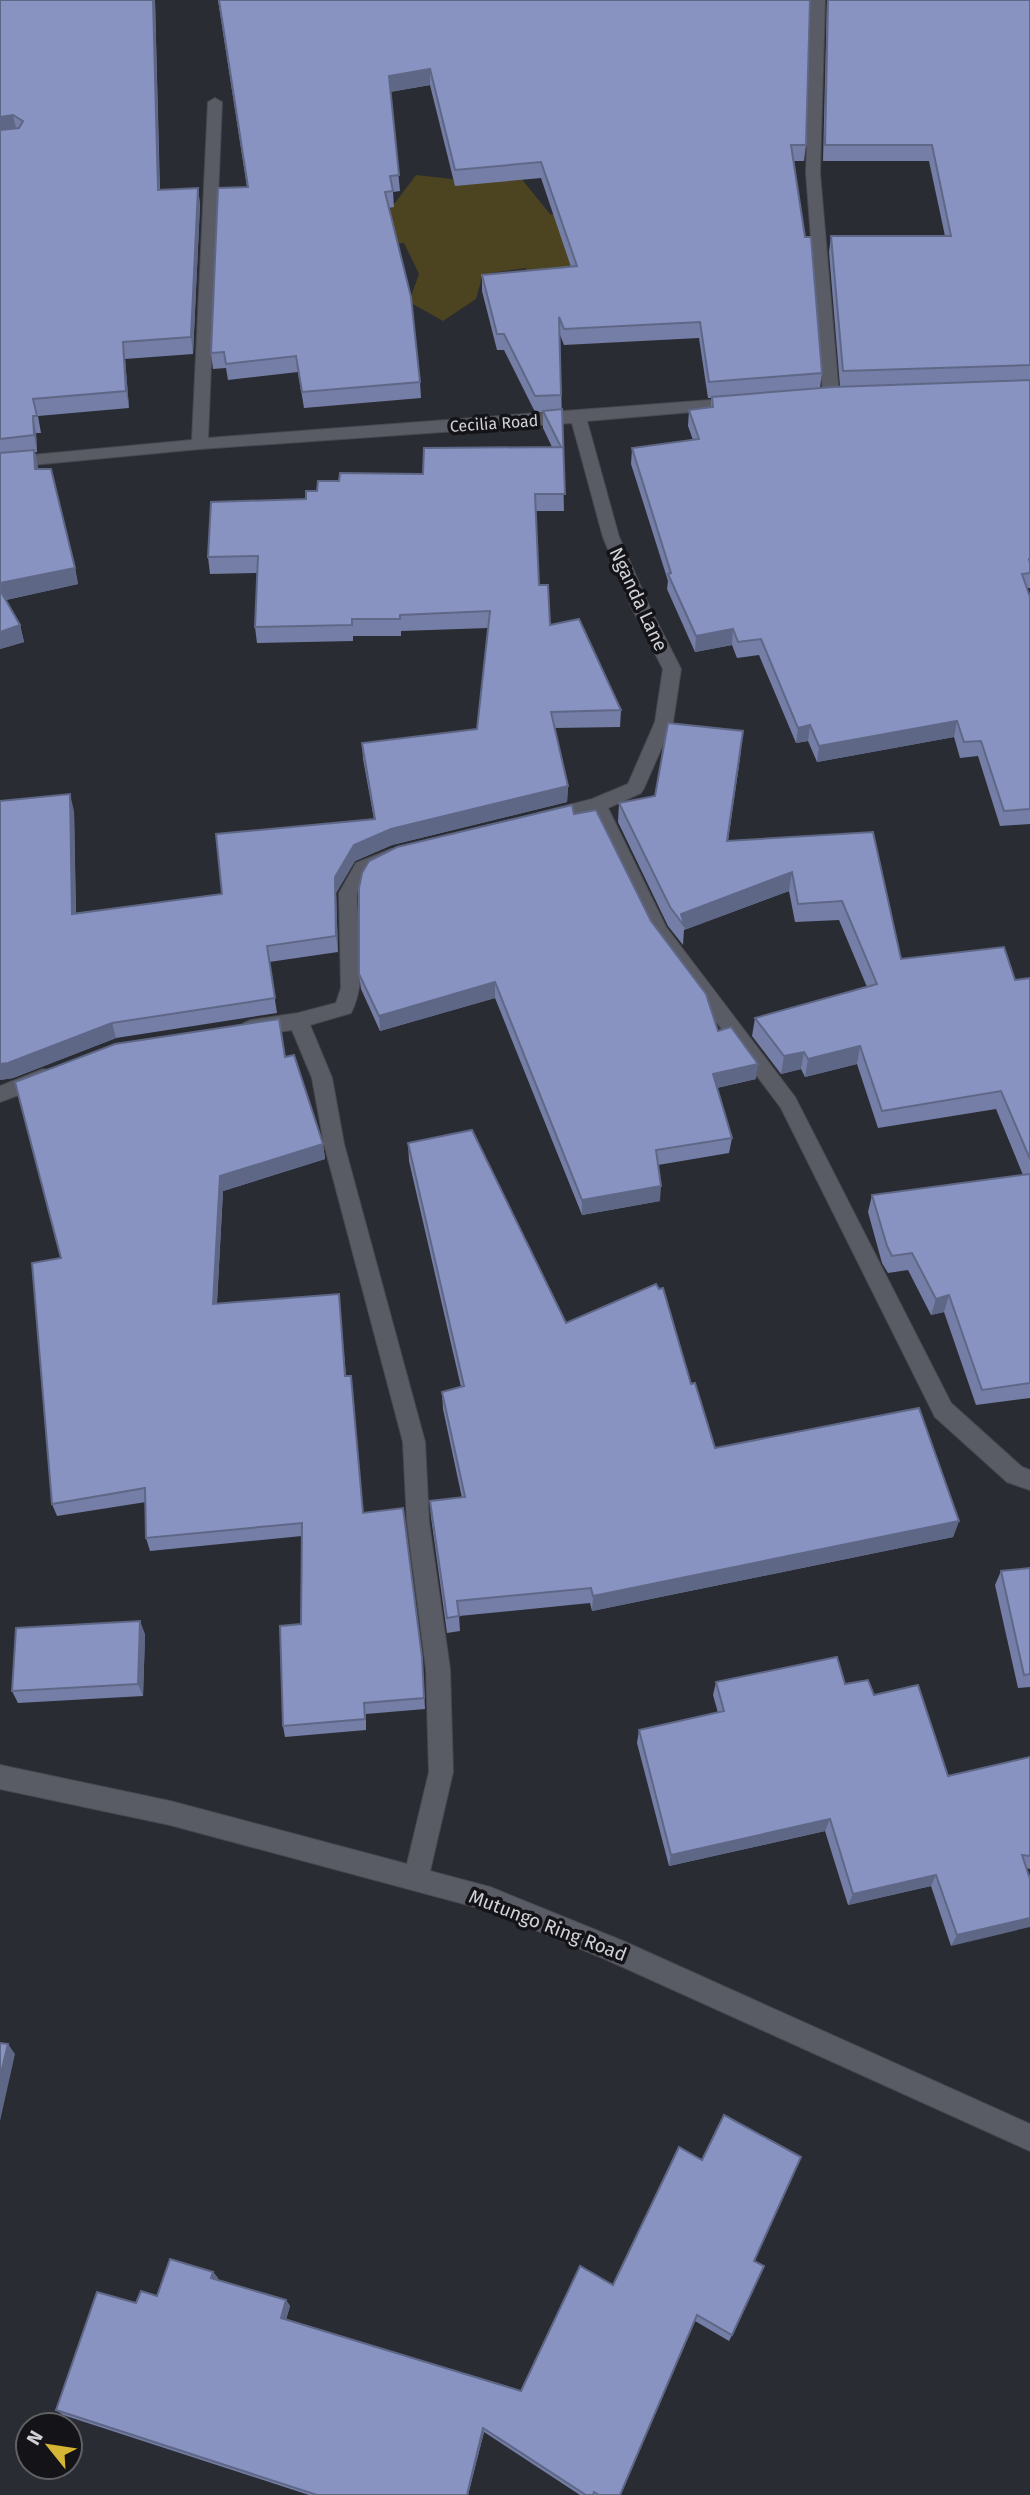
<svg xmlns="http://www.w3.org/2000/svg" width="1030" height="2495" viewBox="0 0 1030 2495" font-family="'Fira Sans',sans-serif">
<rect width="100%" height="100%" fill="#2a2c33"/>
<path fill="#4c4321" d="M507,161L550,214L606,220L572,280L528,284L526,268L483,274L476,299L443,321L409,302L419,274L404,243L364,244L416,175L487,183Z"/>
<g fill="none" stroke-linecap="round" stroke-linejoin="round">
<defs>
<g id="minor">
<path d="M811,0H825L820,173L839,395L831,400L823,395L806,173Z"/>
<path d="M215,98L222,102L208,438L738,398L746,403L738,408L587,421L619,537L650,608L681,669L673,722L644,788L641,793L608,808L666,927L795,1097L951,1403L1022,1467L1030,1470V1490L1007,1482L935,1417L781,1108L652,936L592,813L545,825L538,823L536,818L538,813L592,799L628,784L655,722L663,669L632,608L603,537L572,423L200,449L0,468V458L192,440L208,102Z"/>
<path d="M391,849L398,851L400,856C391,873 363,867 357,894C356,901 358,910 358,916C359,948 366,984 351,1013L310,1025L332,1078L344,1144L425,1442L429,1522L450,1669L453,1772L430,1871L490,1887L623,1941L1030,2124V2151L605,1959L490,1911L170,1825L0,1789V1765L170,1801L407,1864L429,1772L426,1669L407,1522L403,1442L324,1144L312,1078L292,1030L251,1036L244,1033L241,1028L244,1023L251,1020L298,1013L336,1003L341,988L339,893L356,863Z"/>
<path d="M43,1069L50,1071L53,1077L50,1083L0,1102V1086Z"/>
</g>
</defs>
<use href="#minor" stroke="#484950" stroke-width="2"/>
<use href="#minor" fill="#5a5c65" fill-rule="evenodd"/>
</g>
<g fill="#757ea6">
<path d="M0,0H155L160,190L198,188L200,205L193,354L125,359L129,408L38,416L41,433H36L37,452H35L38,469L75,568L78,584L6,600L20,625L24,642L0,649Z"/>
<path d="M218,0H810L806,145L804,161H794L822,373L820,388L840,386L829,252L831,236H945L929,161H823L827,0H1030V588H1027L1030,597V824L1000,826L978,756L960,758L954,737L817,762L808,741L796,743L759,655L737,658L732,645L695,652L667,589L668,581L631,464L632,448L693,440L688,426L689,410L711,408V398H708L699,338L564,345L560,335L564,511H536L539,585L550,625L621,710L620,727L554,728L568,786L567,802L392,845L355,861L336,893L338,952L269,962L277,1013L116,1038L13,1078L0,1080V801L74,811L76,913L222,894L374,819L363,759L362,743L477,729L488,628L401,631V636H353V641L257,643L255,627L257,573L210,574L208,557L317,491L339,481L423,474L552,447L543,428V412H535L504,350H497L482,291V275L571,267L541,178L455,186L430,85L390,92L400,191L393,192L394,207L389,208L420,382L421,398L304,408L298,372L228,380L226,368L213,369L211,353L247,187Z"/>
<path d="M741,751L728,841L873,832L901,959L1015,980L1030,978V1398L976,1405L944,1312L931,1315L908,1270L888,1273L882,1263L868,1212L872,1195L1023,1175L996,1109L878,1128L857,1064L805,1077L801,1069L781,1074L752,1036L755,1018L867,987L839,920L795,922L789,891L684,930L683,945L668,926L618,822L619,803L655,796Z"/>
<path d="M574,814L651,921L718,1031L756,1079L717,1088L732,1138L729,1153L658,1165L660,1201L582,1215L495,998L380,1031L361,989L359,974Z"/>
<path d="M408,1143L566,1323L691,1384L715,1448L959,1521L953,1537L592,1611L590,1603L459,1616L460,1631L447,1633L431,1517L430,1501L462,1498L443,1409L442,1392L461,1387L409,1161Z"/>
<path d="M323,1144L325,1159L223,1191L217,1304L340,1308L346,1376L363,1513L423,1669L425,1709L366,1714V1730L285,1737L283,1726L301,1624L302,1536L150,1551L146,1538V1502L57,1516L52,1504L61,1258Z"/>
<path d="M1030,1568V1687L1018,1688L995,1585L1001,1571Z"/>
<path d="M145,1634L143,1696L18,1703L12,1691Z"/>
<path d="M716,1682L845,1684L874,1695L948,1776L1030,1757V1869L1026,1868L951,1946L931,1886L848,1905L825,1831L669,1866L637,1743L639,1730L718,1713L713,1695Z"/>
<path d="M754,2261L732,2335L729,2341L695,2321L620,2495H580L484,2432L468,2495H309L63,2415L56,2410L136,2303L157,2296L213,2272L218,2278L217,2280L286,2300L290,2306L286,2319L521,2391L613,2285Z"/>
</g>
<g fill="#5f6787">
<path d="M153,0H155L160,207L158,190Z"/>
<path d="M430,69V85L389,92V76Z"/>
<path d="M13,115L17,132L0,135V117Z"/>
<path d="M198,188L200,205L193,354L191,337Z"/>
<path d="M123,342L125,359L129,408L126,391Z"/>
<path d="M33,416L36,433L37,452L34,435Z"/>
<path d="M34,450L38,467L39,486L35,469Z"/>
<path d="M75,568L78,584L1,601L0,583Z"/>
<path d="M20,625L24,642L0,649V632Z"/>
<path d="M733,629L732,645L695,652L696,636Z"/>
<path d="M957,721L954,737L817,762L819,746Z"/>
<path d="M810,725L808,741L796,743L798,728Z"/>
<path d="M568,786L567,802L392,845L355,861L336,893L338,952L336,936L335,877L354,845L391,829Z"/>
<path d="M70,794L74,811L76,930L72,914Z"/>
<path d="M792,872L789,891L684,930L685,927L681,914Z"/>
<path d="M495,982V998L380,1031L379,1016Z"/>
<path d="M112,1023L116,1038L13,1078L0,1080V1064Z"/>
<path d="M860,1046L857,1064L805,1077L808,1059Z"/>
<path d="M804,1052L801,1069L781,1074L784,1056Z"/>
<path d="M758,1064L756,1079L711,1089L713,1074Z"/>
<path d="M323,1144L325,1159L223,1191L216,1319L213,1304L220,1176Z"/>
<path d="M661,1186L660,1201L582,1215V1200Z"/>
<path d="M949,1295L944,1312L931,1315L936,1299Z"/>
<path d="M959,1521L953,1537L592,1611L593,1596Z"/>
<path d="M140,1621L145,1634L143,1696L138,1684Z"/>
<path d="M830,1819L825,1831L669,1866L671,1855Z"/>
<path d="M936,1875L931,1886L848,1905L853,1894Z"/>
<path d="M1030,1918V1927L951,1946L957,1935Z"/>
<path d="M8,2044L15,2054L0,2121V2077Z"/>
<path d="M213,2272L218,2278L215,2285L211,2278Z"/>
<path d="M286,2300L290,2306L285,2324L281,2318Z"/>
<path d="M483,2428L484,2432L468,2495H467Z"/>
</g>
<g fill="#8893c1" stroke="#5f6787" stroke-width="2">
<path d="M0,0H153L158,190L198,188L191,337L123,342L126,391L33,399L37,416H33L34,435L0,439V130L19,128L23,121L13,115L0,117Z"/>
<path d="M219,0H810L806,145H791L805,237H811L822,373L709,382L700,322L564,329L559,317L561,395L535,396L504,334H497L482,275L577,266L541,162L455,170L430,69L389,76L399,175L390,176L393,191L385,192L411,297L420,382L302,392L296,356L226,364L224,352L211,353L218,188L248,187Z"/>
<path d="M828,0H1030V365L843,371L831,236H951L932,145H825Z"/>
<path d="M1030,380V559H1029L1030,563V573L1022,574L1030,597V809L1004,811L981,741L964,742L957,721L819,746L810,725L798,728L761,639L738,642L733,629L696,636L668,574L671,573L632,448L699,439L689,410L713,407L712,397L833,387Z"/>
<path d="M562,409L565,494H535L539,585H548L550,625L579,619L621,710L551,712L568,786L391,829L354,845L335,877L336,936L267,946L275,998L112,1023L8,1063L0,1064V801L70,794L72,914L222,894L216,834L375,819L362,743L477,729L490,611L400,615V619H352V625L255,627L258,556L208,557L211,502L306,499V491H317L318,481H339L340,473L423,474L424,448L561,447L543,411Z"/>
<path d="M34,450L35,469H51L75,568L0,583V453Z"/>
<path d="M0,590L20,625L0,632Z"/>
<path d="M668,723L743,731L727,841L873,832L901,959L1004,947L1015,980L1030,978V1159L1001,1091L882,1111L860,1046L808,1059L804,1052L784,1056L755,1018L877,984L842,901L798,904L792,872L681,914L685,927L670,907L619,803L655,796Z"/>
<path d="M572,805L574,814L596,810L651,921L706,994L718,1031L731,1027L758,1064L713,1074L732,1138L656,1150L661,1186L582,1200L495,982L379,1016L359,974V888L362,873L369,861L397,847Z"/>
<path d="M279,1019L285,1057L294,1055L323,1144L220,1176L213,1304L339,1294L345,1376H351L363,1513L403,1508L422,1657L424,1698L364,1703L365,1719L283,1726L280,1626L301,1624L302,1523L146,1538L145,1488L52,1504L32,1263L61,1258L15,1082L115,1044Z"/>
<path d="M472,1130L566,1323L656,1284L659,1289L663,1288L691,1384L695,1383L715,1448L919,1408L959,1521L593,1596L591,1588L457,1601L459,1616L447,1618L430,1501L465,1497L442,1392L464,1386L408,1143Z"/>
<path d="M1030,1174V1383L982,1390L949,1295L936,1299L912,1253L892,1256L887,1246L872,1195Z"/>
<path d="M1030,1568V1674L1024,1675L1001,1571Z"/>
<path d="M140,1621L138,1684L12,1691L16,1628Z"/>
<path d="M837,1657L845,1684L868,1680L874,1695L918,1685L948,1776L1030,1757V1856L1022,1855L1030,1879V1918L957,1935L936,1875L853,1894L830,1819L671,1855L639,1730L724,1711L716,1682Z"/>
<path d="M0,2043L8,2044L0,2077Z"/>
<path d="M724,2115L801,2157L754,2261L764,2266L732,2335L697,2315L620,2495H599L594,2492L593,2495H586L483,2428L467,2495H317L56,2410L97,2292L136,2303L141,2291L157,2296L170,2259L213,2272L211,2278L286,2300L281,2318L521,2391L580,2266L613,2285L679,2147L702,2160Z"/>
</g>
<g text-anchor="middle" stroke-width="7" stroke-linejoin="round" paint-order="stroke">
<g font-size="16" fill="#d0d2d7" stroke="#141418">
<text transform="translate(494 423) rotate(-4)" y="6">Cecilia Road</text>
</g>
<g font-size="19" fill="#d0d2d7" stroke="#141418">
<text transform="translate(639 599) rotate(65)" y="7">Nganda Lane</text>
<text transform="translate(548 1925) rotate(21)" y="7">Mutungo Ring Road</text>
</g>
</g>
<g transform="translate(49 2446) rotate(300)"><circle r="33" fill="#141418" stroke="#5f6064" stroke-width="2"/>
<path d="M0-5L12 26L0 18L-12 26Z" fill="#d6b534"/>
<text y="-10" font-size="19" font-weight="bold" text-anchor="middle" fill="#d0d2d7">N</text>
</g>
</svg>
